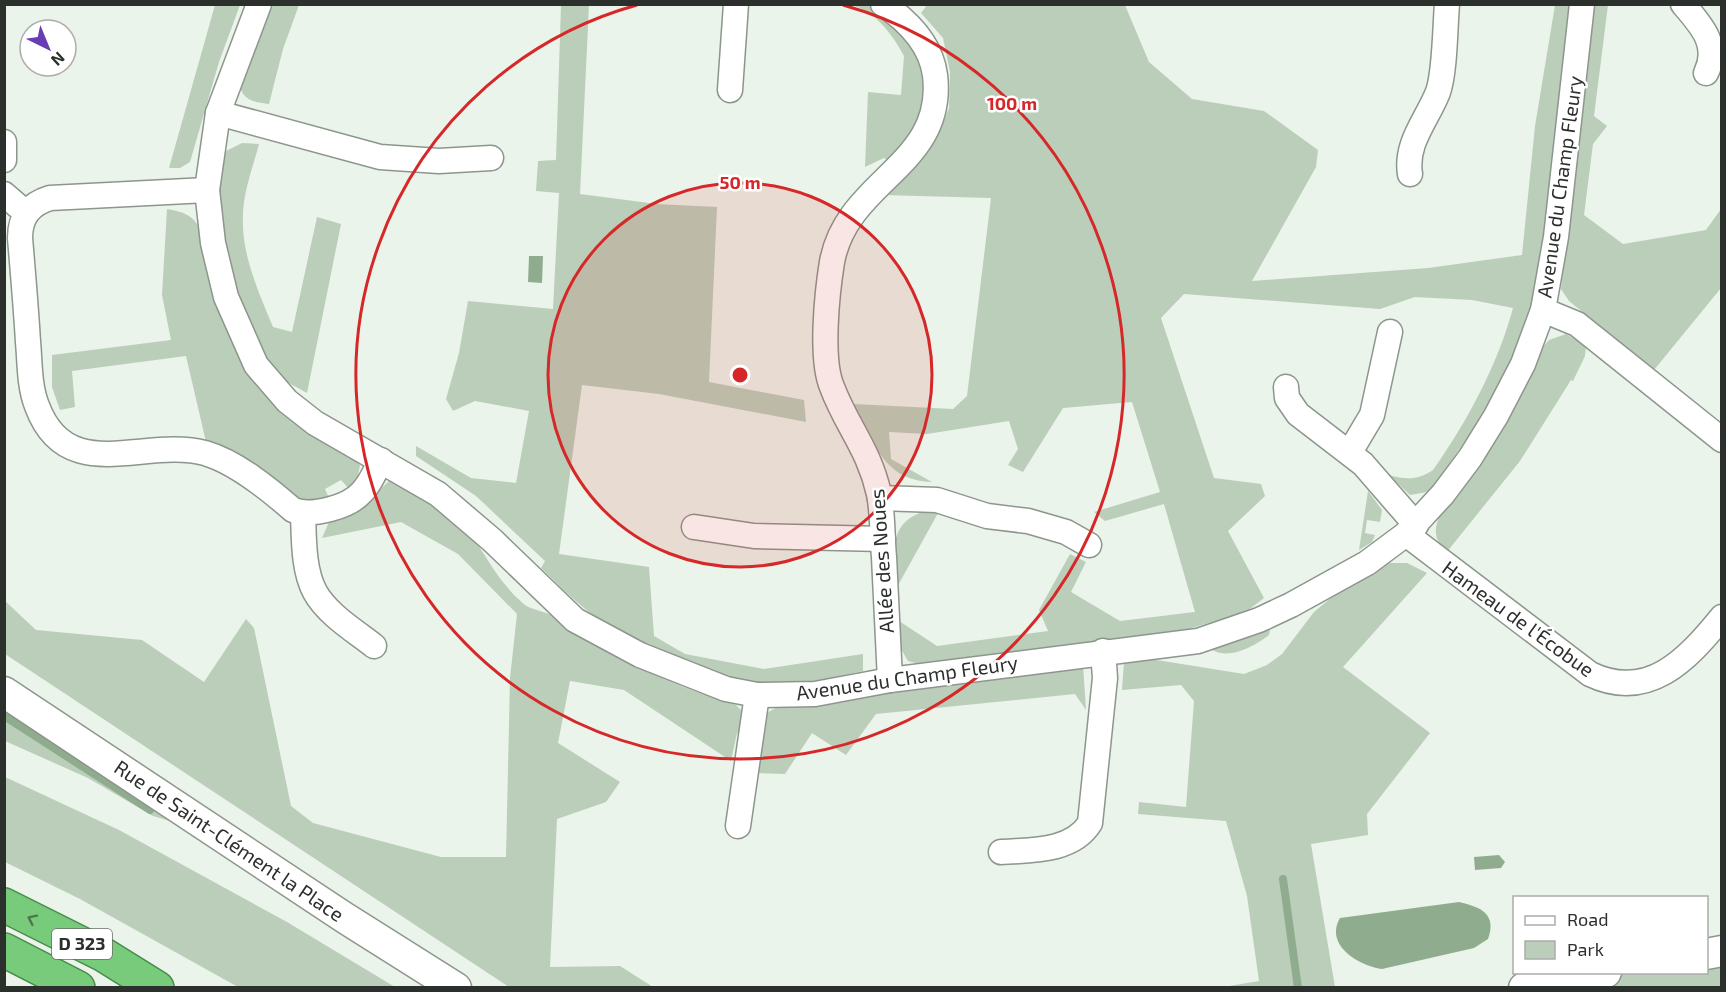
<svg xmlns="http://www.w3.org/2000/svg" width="1726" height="992" viewBox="0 0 1726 992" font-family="'Exo 2',sans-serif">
<rect width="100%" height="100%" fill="#eaf4ea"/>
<g fill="#bbceba">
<path d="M215,5H240L219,62L190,162L180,168H169Z"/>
<path d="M270,5H299L283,49L269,104C254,102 243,101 239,84Z"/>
<path d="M561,5H589L580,194L657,204L717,207L709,382L804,400L806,422L659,394L582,385L559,554L649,567L654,636L685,654L764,669L863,654V671C829,678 790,688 755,684C701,679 626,642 584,608C569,596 555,581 541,568L545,561L476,496L416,456V446L471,478L516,483L529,411L475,401L453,411L446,399L459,353L468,301L553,309L559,193L536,191L538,161L556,160Z"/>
<path d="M847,5L871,6L889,20L921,56L927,80L922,120L889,161L884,158L865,167L868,92L901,95L904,56C893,35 872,6 847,5Z"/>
<path d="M927,5H1125L1149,62L1192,99L1264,111L1318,150L1316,167L1252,281L1428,268L1522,255L1535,126L1555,5H1571L1547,214L1533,302L1515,356L1495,398L1436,483L1427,492L1410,495L1389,475C1407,480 1418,480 1433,470C1467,422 1498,364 1513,308L1472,300L1415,297L1380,309L1184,294L1161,318L1214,478L1261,484L1265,496L1228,531L1264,598L1246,612L1185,630L927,666L908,661L901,649L899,621L937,646L1048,631L1039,610L1070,554L1086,562L1071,592L1120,621L1195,612L1164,504L1105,521L1094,512L1160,492L1132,402L1063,408L1023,472L1008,465L1018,449L1009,421L927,434L889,432L891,459L932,482C883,481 873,440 853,404L953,409L967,396L991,198L883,195L938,135L949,108L950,72L943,38L921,13Z"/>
<path d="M1593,5H1608L1594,116L1607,126L1593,144L1584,215L1623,244L1706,230L1721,209V288L1654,370L1569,301L1561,289Z"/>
<path d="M242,143L259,144C253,167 243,193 243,216C241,254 259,293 273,327L292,332L317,217L341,224L307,393L278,377L244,322L216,210L222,160L226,151Z"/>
<path d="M167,209C178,211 193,214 198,226C205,244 205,266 210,285C235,364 280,424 356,460L360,465L357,481L349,489L341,480L325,489L329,498L309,502L300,500L206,442L186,356L72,371L75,407L60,410L52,387V355L171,340L162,295Z"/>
<path d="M1566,334L1586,345L1585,356L1573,381L1571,380L1520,461L1446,553C1434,539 1433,529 1441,513L1494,443L1519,398L1542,348L1549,340Z"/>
<path d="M395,479C411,489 458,515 467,528C485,554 500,585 525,605C534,611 546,611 555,617C617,657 664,684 736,705L741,710L742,732L737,733L731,761L624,690L570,681L558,743L620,782L606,802L557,819L550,967L620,966L653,987H509L5,654L4,600L36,630L142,640L204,682L246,619L254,628L291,806L313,823L441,857H506L510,678L517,614L458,554L401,522L322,538L329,522L368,501L389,481Z"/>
<path d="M1368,491L1382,510L1380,522L1367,520L1365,533L1375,535L1372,542L1359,550Z"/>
<path d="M926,511L938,513L896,589C894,556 886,522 926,511Z"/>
<path d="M1383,563H1407L1427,573L1343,667L1430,733L1367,814L1368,835L1311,844L1335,987H1223L1259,981L1247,896L1226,821L1138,814L1139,802L1186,807L1194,701L1181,685L1122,690L1124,662L1138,657L1244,674L1267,665L1282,654L1314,612L1344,587Z"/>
<path d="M1271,625L1269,635C1255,646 1228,661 1211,649Z"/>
<path d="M1083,665L1086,710L1075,694L876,714L846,755L812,733L785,774L753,773L765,714L781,705Z"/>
<path d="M5,705L187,826L153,816L88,778L5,741Z"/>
<path d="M5,777L119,830L287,922L395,987H238L80,899L5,862Z"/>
<path d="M1721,946V987L1524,988L1600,973L1706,972L1707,949Z"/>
</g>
<g fill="#90ac8f">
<path d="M529,256H543L542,283L528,282Z"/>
<path d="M1499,855L1505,862L1501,868L1475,870L1474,857Z"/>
<path d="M1459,902C1481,907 1497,914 1488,939L1474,948L1382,969C1359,966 1324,945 1340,918Z"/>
</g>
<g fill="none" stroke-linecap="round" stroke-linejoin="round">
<g stroke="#90ac8f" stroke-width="8">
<path d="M4,716L150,810"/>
<path d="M1283,879L1298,988"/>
</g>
<defs>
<g id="minor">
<path d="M259,4L218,113L207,190L213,243L226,297L256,365L287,401L315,423L438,494L492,540L575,620L640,655L726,689L757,695L815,694L890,680L1198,641L1259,620L1291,605L1367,563L1406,534L1443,494L1470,458L1496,416L1523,364L1543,310L1556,237L1582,4"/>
<path d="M883,4C908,21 931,45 935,75C946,166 847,179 832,262C827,293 820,359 832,387C847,427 869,449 879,494C883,514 882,537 884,557C886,598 888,639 890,680"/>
<path d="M1683,4C1701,25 1720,45 1706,73"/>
<path d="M730,90L736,4"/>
<path d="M218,113L380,157L439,161L491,158"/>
<path d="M4,142V160"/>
<path d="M1410,174C1405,143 1427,120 1438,92C1445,72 1445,28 1447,4"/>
<path d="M207,190L50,198C30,204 20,217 20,238C23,273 26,308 28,342C30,363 29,386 37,406C67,487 144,437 205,453C236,462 269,489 293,510C312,517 349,507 362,492C371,483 375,471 381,460"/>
<path d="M4,194L26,213"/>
<path d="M1543,310L1577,324L1722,440"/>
<path d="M1286,387L1287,398L1298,414L1363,464L1416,525"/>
<path d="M1350,452L1372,415L1390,332"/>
<path d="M880,498L937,500L987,516L1028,521L1066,532L1089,545"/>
<path d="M303,514C304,538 303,570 315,592C327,614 355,631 374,646"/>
<path d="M694,527L754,536L883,539"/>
<path d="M1406,534L1590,674C1648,702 1687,660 1722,617"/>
<path d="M738,826L757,695"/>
<path d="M1001,852C1031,850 1072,852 1090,823L1105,678L1103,651"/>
</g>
<g id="tertiary">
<path d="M4,692L345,918L456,988"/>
<path d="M1706,954L1722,951"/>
<path d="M1524,988L1606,972"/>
</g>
<g id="trunk">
<path d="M4,905L104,955L157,988"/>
<path d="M4,950L78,988"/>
</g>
</defs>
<use href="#minor" stroke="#8d968c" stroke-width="27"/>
<use href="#tertiary" stroke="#8d968c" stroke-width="33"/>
<use href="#trunk" stroke="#478c4a" stroke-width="36"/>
<use href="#minor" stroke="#fff" stroke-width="24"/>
<use href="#tertiary" stroke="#fff" stroke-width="30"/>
<use href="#trunk" stroke="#78cb7b" stroke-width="33"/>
</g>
<defs><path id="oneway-chevron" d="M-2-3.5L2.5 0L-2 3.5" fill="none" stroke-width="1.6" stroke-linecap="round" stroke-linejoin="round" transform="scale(1.5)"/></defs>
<use stroke="#4e7650" href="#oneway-chevron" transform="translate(32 919) rotate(-154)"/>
<circle cx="740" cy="375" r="192" fill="#d62828" fill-opacity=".12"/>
<g fill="none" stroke="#d62828" stroke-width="3">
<circle cx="740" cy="375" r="192"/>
<path d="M843 5A384 384 0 1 1 637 5"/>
</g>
<g text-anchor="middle" stroke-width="5" stroke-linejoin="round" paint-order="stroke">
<rect fill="#fff" stroke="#6b6e6b" stroke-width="1.5" x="52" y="929" width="60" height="30" rx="4.5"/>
<g font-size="18" font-weight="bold" fill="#2c302c">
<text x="82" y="950">D 323</text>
</g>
<g font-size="20" fill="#2c302c" stroke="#fff">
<text transform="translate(1560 187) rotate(-82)" y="7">Avenue du Champ Fleury</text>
<text transform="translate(882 561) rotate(-94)" y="7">Allée des Noues</text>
<text transform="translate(1518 619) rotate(36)" y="7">Hameau de l'Écobue</text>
<text transform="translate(907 678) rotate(-8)" y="7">Avenue du Champ Fleury</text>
<text transform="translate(229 841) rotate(34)" y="7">Rue de Saint-Clément la Place</text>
</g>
</g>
<circle cx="740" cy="375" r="9" fill="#d62828" stroke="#fff" stroke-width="3"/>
<g font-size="18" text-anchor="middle" font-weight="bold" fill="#d62828" stroke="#fff" stroke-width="5" stroke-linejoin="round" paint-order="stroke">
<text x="1012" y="110">100 m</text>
<text x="740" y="189">50 m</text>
</g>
<rect width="1726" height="992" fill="none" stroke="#2c302c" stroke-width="12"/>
<rect x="1513" y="896" width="195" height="78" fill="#ffffff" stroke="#abacab" stroke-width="1.5"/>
<rect x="1525" y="916" width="30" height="9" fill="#ffffff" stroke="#abacab" stroke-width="1.5"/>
<text x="1567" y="926" font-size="18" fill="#2c302c">Road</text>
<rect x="1525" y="941" width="30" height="18" fill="#bbceba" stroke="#abacab" stroke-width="1.5"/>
<text x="1567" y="956" font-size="18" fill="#2c302c">Park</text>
<g transform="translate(48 48) rotate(137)"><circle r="28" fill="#ffffff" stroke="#abacab" stroke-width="1.5"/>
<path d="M0-4.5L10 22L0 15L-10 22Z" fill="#663db5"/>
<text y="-9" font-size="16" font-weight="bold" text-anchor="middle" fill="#2c302c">N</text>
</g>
</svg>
